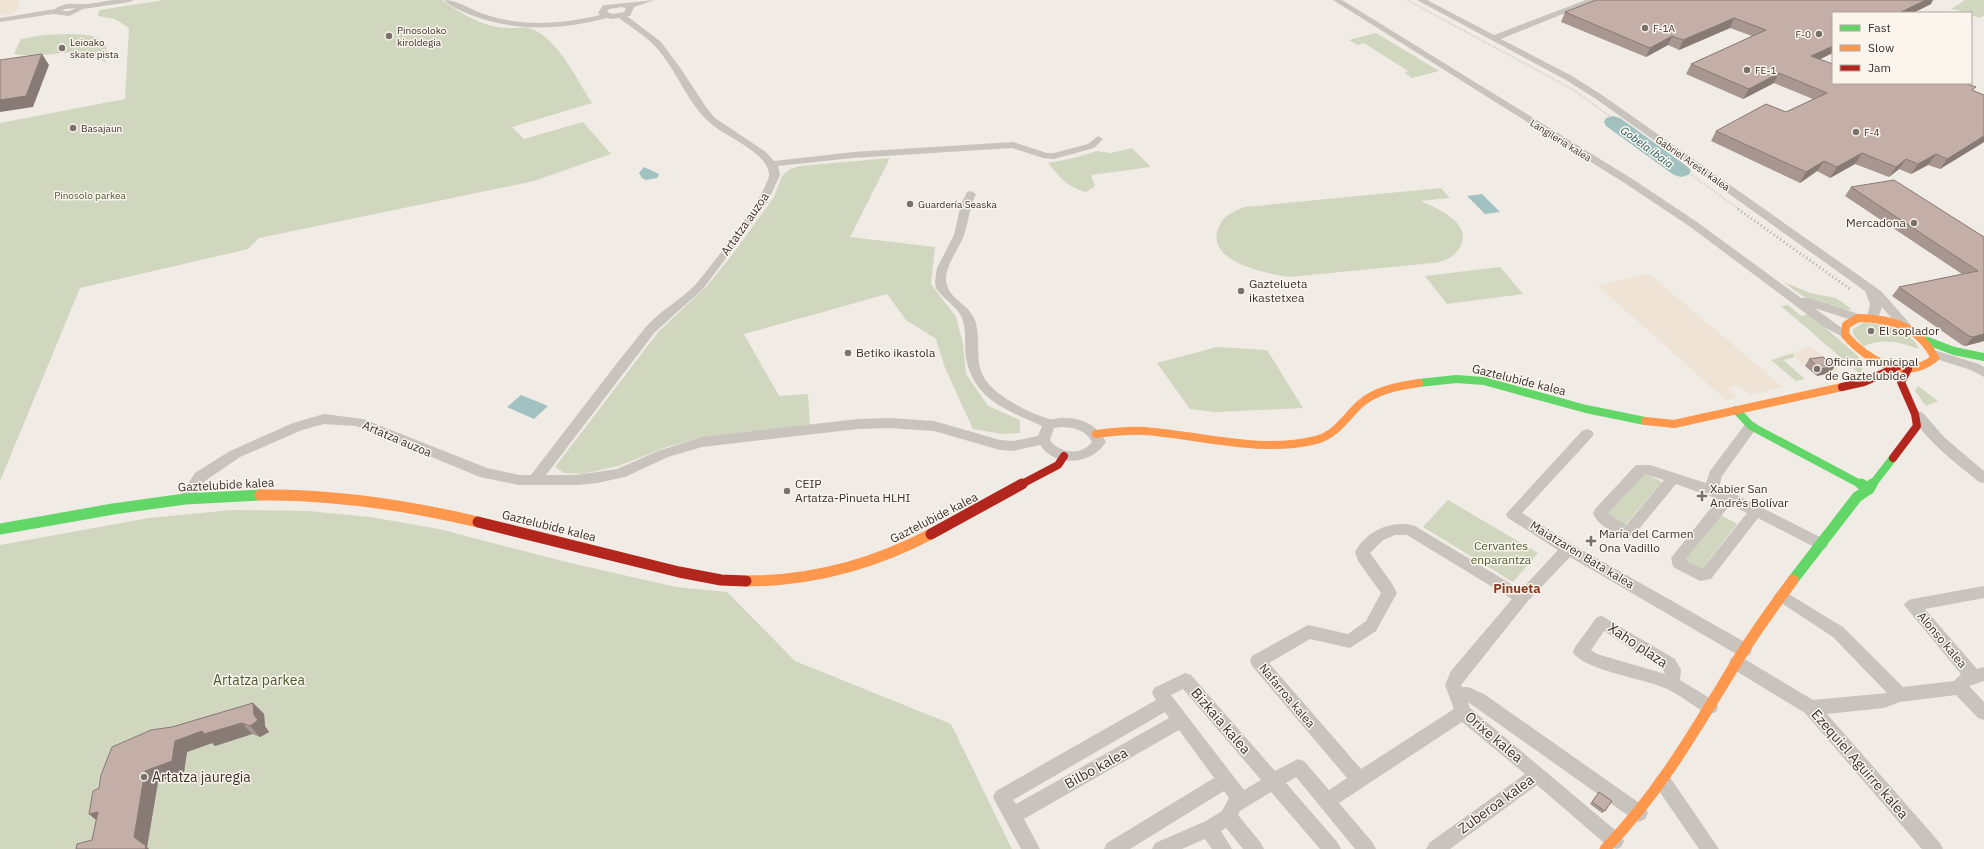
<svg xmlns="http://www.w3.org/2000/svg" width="1984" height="849" viewBox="0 0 1984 849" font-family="'IBM Plex Sans',sans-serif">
<rect width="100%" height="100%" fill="#f0ebe5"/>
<g fill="#d1d6bf">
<path d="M164,0H442C460,13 483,27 506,28C513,29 523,26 530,28C558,38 577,80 592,103L512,127L524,139L583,122L611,154L534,181L259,238L248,249L80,288L0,481V123L125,99L129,28L115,19L98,16L99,10Z"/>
<path d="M1965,0H1984V15L1980,18L1971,15V13L1951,9Z"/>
<path d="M1376,33L1439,71L1412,78L1405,73L1408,71L1364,43L1358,45L1349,40Z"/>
<path d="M69,34C90,35 114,35 105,62C73,42 47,61 14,54L21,39L44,35Z"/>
<path d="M1132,148L1151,167L1091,175L1095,186L1086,192C1067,187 1061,178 1048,163L1074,158L1097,151L1111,153Z"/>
<path d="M890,158L850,237L935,247L931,284L956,317L963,344L966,374L988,406L1020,420V433L1002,434L973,429L945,368L936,339L906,320L887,294L744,334L779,396L808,394L810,425L703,437L667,447L618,466L582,474L564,473L555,467L659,331L707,286L735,251L774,197L782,176L790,169L800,166Z"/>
<path d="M1441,188L1450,198L1420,201C1438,208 1475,224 1459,249C1452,259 1444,261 1433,263L1289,277C1268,274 1210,263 1217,232C1221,217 1231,212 1245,207Z"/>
<path d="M1500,267L1523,294L1447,304L1425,276Z"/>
<path d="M1784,282L1810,293L1836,298L1849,307L1851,310C1826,313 1802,297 1784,282Z"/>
<path d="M1788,305L1801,316L1809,314L1858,356L1863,367L1860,374L1781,306Z"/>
<path d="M1863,323C1883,324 1910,328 1919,349C1898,342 1885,338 1863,346L1853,334V329Z"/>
<path d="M1217,347L1267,350L1303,408L1215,412L1190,409L1157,363Z"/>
<path d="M1793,353L1795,357L1783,360L1805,379L1796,381L1771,360Z"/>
<path d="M1918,386L1938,401L1926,406L1915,391Z"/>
<path d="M1643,472L1662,482L1624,526L1604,515Z"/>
<path d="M1448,500L1538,553L1513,582L1423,527Z"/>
<path d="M231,510L308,511L370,517L439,529L566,562L676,587L727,592L795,661L951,724L1012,849H0V545L149,518Z"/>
<path d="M1719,514L1737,524L1700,571L1683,561Z"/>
</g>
<g fill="#eee3d5">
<path d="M0,0H20L15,13L0,15Z"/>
<path d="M1649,274L1706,322L1783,387L1750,395L1739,385L1728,388L1738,397L1726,400L1597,285Z"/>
<path d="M1811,346L1827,360H1831L1840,368L1837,369L1839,371L1830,373L1813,359L1805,361L1809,365L1802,366L1793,353Z"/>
</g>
<g fill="#a1c2c1">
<path d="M644,167L659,174L657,178L646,180L642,178L639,173Z"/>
<path d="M1482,194L1500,212L1485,214L1467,196Z"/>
<path d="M521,395L548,406L534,419L507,407Z"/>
</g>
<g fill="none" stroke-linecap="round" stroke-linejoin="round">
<path fill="#a1c2c1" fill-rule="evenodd" d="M1613,116L1620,118L1688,167L1691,171L1688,175L1681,177L1674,175L1606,126L1604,122L1606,118Z"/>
<g fill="#c9c3be" fill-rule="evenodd">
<path d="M113,0H134L130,2L83,9L69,16L53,14L0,22V18L55,9C65,2 74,4 84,4C93,4 104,1 113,0ZM76,8L69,11H62L65,9Z"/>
<path d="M444,0C459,0 472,11 487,15C523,27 563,24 600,15L598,13L603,5H606L655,0L634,7L630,16H627L661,42L681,69L706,107L715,118L766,152L774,161L853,152L1013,142L1047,153H1054L1088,144L1098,136L1103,139L1094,148L1054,159L1043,158L1012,148L853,158L778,166L780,175L767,203L703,289L655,332L546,475H576L617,469L658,451L702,437L858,419L889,418L934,421L1000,440L1013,441L1038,436L1042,426C1007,410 974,400 966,358C964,345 967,331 962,318C957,306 943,299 936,288L935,282L937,268L954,235L961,204L967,192L971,191L976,194C969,207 969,221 964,235C959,250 940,271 948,288C953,300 968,305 974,318C983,338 972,363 987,382C998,397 1031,414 1049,419C1054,420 1059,417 1064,418C1083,418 1097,425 1106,442C1092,465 1055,468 1040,445L1013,451L1000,450L934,431L889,428L858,429L702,447L668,457L625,477L597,483L576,485H519L480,477L356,426L324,424L302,430L240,457L205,481L190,503L185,504L180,503L178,499L195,473L230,451L293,423L324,414L363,419L487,468L519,475H531C569,426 606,376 645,328C659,311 681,300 696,284C709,269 772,188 769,173C765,150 724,137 708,121C686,100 676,69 655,46C645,36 631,27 619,18L612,19L607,18C562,30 515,32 471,15C462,11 451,7 444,0ZM622,7L626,9L624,12L613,14L607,12L609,9ZM1063,427C1075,428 1086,430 1092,442C1081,456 1060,454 1050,440L1054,428Z"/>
<path d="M1333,0H1342L1634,180L1697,222L1801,298H1808L1862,315L1864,318L1858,322L1814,308L1849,333L1843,337L1824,327L1689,226L1626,184Z"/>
<path d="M1417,0H1427L1494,35L1586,0H1597L1501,39L1572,76L1602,95L1881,291L1910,324L1912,327L1910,330H1902L1882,307L1877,321H1869L1867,318L1870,304L1865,291L1596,99L1566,80Z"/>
<path d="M1934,350L1979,364L1984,367V377L1971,370L1930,357L1928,354L1930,351Z"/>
<path d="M1918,411L1923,413L1945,438L1984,471V483L1979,482C1955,462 1928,443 1912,416L1913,413Z"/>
<path d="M1751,421L1756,423L1758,426L1722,476L1719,488L1733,493L1826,540L1828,544L1826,548L1821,550L1816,548L1758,518L1711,579L1700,581L1673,567L1671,558L1718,499L1676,484L1634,535C1621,539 1597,526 1593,513L1595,509L1636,465H1650L1706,483L1710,471L1746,423ZM1645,474L1664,480L1626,525L1608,513ZM1730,505L1747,513L1702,569L1685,560Z"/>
<path d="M1587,429L1592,431L1594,434L1592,437L1522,513L1573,545L1750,645L1752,650L1750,655L1744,657L1738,655L1570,557L1527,602L1461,685L1462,687H1468L1484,694L1645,807L1648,813L1645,819L1639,822L1633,819L1468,702L1470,708L1621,835L1624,841L1621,847L1617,849L1609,847L1537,785L1450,849H1426L1429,843L1525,774L1462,722L1339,803L1373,843L1376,849H1355L1296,777L1286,783L1338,843L1341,849H1320L1271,792L1240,811L1238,815L1261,843L1264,849H1243L1226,828L1221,831L1232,849H1212L1205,839L1182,849H1152L1155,843L1206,821L1222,811L1229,798L1224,791L1130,849H1104L1107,843L1214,778L1179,730L1024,819L1040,849H1021L996,803L993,797L996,791L1156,700L1152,693L1154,688L1185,673L1191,675L1275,771L1298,759L1304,761L1329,790L1347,778L1252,666L1250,661L1252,656L1308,625L1348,634L1366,621L1381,593L1358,561L1355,552C1366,531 1392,519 1415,526L1521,590L1558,550L1508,518L1506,514L1582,431ZM1395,535H1407L1512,599L1451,671L1445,685L1454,709L1361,769L1269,663L1310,639L1350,648L1376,631L1397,593L1391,582L1370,553L1383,540ZM1183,689L1261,780L1244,790L1171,695ZM1165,712L1169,718L1016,804L1013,800Z"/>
<path d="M1984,586V598L1925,609L1977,669L1984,667V681L1969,686L1984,702V720L1978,718L1956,695L1900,702L1884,708L1827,714L1940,843L1943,849H1922L1805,713L1731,668L1729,663L1731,658L1737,656L1743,658L1813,700L1887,693L1833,637L1777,600L1774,596L1777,592L1782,590L1843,627L1903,687L1954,681L1961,674L1904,605L1907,601L1912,599Z"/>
<path d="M1602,616L1675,659L1681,670L1680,680L1716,702L1718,707L1716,712L1710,714L1704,712C1692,705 1680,695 1667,689C1647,679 1582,670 1573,652L1575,647L1597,617ZM1604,631L1663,669L1665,674L1597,654L1591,650Z"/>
<path d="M1663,774L1669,776L1719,849H1699L1657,788L1654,782L1657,776Z"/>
</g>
<g stroke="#63d668" stroke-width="8">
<path d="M1925,340L1954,351L1984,357"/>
<path d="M1419,383L1456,379L1484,381L1586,409L1645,421"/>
<path d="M1736,410L1751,426L1862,485"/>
<path d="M1872,485L1893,458"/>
</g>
<g stroke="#63d668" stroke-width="11">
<path d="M1861,484L1869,489L1872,484"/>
<path d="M0,529L113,509L185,499L260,495"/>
<path d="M1793,580L1857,497L1869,489"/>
</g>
<g stroke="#ff974d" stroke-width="8">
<path d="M1858,318C1893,319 1918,326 1935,358C1905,383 1867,360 1845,335L1846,325Z"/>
<path d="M1645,421L1674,424L1842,387"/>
<path d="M1096,434C1112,432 1128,430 1144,431C1200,435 1260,454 1316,440C1336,435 1346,417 1360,404C1376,390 1398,386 1419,383"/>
</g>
<g stroke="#ff974d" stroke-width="11">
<path d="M260,495C334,494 406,505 478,522"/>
<path d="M746,581C812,581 872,565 931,534"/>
<path d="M1605,849C1664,788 1700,721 1744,650C1759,626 1776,603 1793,580"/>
</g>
<g stroke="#b3261e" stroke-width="8">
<path d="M1842,387L1864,382L1897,367"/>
<path d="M1893,458L1917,426L1915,414L1901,382L1908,369"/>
<path d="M1020,485L1058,465L1064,456"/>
</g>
<g stroke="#b3261e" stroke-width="11">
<path d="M478,522L679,572L721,580L746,581"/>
<path d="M931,534L1022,484"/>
</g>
<path stroke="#b1aca8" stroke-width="2" stroke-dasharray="0.5 2" stroke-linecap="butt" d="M1407,0L1572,89L1740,210"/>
<path stroke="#b1aca8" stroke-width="3" stroke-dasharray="1 3" stroke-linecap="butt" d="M1738,209L1850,289"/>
</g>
<g fill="#a89690">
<path d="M1931,4L1819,59L1833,83L1973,91L1984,95V142L1940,169L1928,165L1911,174L1899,169L1889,177L1855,164L1830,178L1817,171L1800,183L1711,141L1716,131L1786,112L1813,99L1774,83L1743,99L1686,74L1691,64L1752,36L1730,28L1679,50L1668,45L1646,57L1561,22L1565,12Z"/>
<path d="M1851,187L1984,237V341L1965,346L1962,345L1892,296L1899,287L1962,274L1845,196Z"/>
<path d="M1809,359L1835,366L1830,373L1817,376L1805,366Z"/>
<path d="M253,703L264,714L265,726L269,732L260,737L252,734L215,746L212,743L187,752L184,772L158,782L147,847L149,849H76L92,840L96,820L89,814L99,788L172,727Z"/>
<path d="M1599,792L1605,811L1602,813L1590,804Z"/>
</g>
<g fill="#887a75">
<path d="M1924,0H1933L1931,4L1913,13H1899Z"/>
<path d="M1734,18L1730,28L1679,50L1683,40Z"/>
<path d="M1672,36L1668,45L1646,57L1650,48Z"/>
<path d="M1833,46V53L1806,66L1811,56Z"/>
<path d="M42,54L49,65L33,107L0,112V100Z"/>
<path d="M1779,73L1774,83L1743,99L1749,89Z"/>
<path d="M1984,136V142L1940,169L1947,159Z"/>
<path d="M1862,153L1855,164L1830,178L1837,167Z"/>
<path d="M1936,154L1928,165L1911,174L1918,164Z"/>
<path d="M1906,159L1899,169L1889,177L1896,167Z"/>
<path d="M1824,161L1817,171L1800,183L1806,172Z"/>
<path d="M1984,334V341L1965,346L1973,337Z"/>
<path d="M1835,366L1830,373L1817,376L1821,369Z"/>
<path d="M253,703L264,714L265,726L269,732L260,737L250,726L254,715Z"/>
<path d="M242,723L252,734L215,746L212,743L187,752L184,772L158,782L147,847L149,849H145L134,837L145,771L175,741L202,731Z"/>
<path d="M98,812L103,825L89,814Z"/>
</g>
<g fill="#c3afa7" stroke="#887a75">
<path d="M1596,0H1926L1899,13H1833V46L1811,56L1833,64V83H1964L1976,87L1972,90L1984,95V136L1947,159L1936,154L1918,164L1906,159L1896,167L1862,153L1837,167L1824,161L1806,172L1716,131L1766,104L1786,112L1827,93L1779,73L1749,89L1691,64L1766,30L1734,18L1683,40L1672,36L1650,48L1565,12Z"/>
<path d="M42,54L26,96L0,100V60Z"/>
<path d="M1894,180L1984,237V334L1973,337L1969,336L1899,287L1978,271L1851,187Z"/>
<path d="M1823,357L1835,366L1821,369L1809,359Z"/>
<path d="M253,703L254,715L258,720L250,726L242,723L204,734L202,731L175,741L172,761L145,771L134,837L146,846L145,849H76L77,844L92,840L98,812L89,814L93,791L99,788L101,775L112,747L151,730L172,727Z"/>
<path d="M1599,792L1612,801L1605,811L1592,802Z"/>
</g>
<g fill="#7a716c" stroke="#fbf5ee" stroke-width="1.5">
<circle cx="1645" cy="28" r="4"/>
<circle cx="1819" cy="34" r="4"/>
<circle cx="389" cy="36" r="4"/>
<circle cx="62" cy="48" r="4"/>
<circle cx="1747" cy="70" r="4"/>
<circle cx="73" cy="128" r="4"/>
<circle cx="1856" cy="132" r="4"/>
<circle cx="910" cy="204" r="4"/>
<circle cx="1914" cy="223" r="4"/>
<circle cx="1241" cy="291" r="4"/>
<circle cx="1871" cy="331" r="4"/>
<circle cx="848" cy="353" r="4"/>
<circle cx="1817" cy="369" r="4"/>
<circle cx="787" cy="491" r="4"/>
<path d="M1700 490h4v4h4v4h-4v4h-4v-4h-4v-4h4z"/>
<path d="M1589 535h4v4h4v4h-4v4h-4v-4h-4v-4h4z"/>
<circle cx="144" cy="777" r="4"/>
</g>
<g text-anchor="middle" stroke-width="3" stroke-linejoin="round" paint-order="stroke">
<g font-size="10" fill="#3b302b" stroke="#fbf5ee" text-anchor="start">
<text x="1653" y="32">F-1A</text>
<text x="397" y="34">Pinosoloko<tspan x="397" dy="12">kiroldegia</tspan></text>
<text x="1811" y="38" text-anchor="end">F-0</text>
<text x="70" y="46">Leioako<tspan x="70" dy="12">skate pista</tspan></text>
<text x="1755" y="74">FE-1</text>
<text x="81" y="132">Basajaun</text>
<text x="1864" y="136">F-4</text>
<text x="918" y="208">Guardería Seaska</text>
</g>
<g font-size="10" fill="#3b302b" stroke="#fbf5ee">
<text transform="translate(1561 140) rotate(32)" y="4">Langileria kalea</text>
<text transform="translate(1693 163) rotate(35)" y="4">Gabriel Aresti kalea</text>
</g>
<g font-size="10" fill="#4a5a2e" stroke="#fbf5ee">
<text x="90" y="199">Pinosolo parkea</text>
</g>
<g font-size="11" font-style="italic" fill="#1f5a5e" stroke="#fbf5ee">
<text transform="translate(1647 147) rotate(36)" y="4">Gobela ibaia</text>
</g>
<g font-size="12" fill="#3b302b" stroke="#fbf5ee" text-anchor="start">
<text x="1906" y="227" text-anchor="end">Mercadona</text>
<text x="1249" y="288">Gaztelueta<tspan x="1249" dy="14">ikastetxea</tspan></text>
<text x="1879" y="335">El soplador</text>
<text x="856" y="357">Betiko ikastola</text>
<text x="1825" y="366">Oficina municipal<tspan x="1825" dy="14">de Gaztelubide</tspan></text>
<text x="795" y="488">CEIP<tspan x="795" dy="14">Artatza-Pìnueta HLHI</tspan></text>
<text x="1710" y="493">Xabier San<tspan x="1710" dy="14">Andrés Bolívar</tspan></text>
<text x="1599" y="538">María del Carmen<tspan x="1599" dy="14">Ona Vadillo</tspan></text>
</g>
<g font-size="12" fill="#3b302b" stroke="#fbf5ee">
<text transform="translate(745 224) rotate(-55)" y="4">Artatza auzoa</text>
<text transform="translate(1519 380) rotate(14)" y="4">Gaztelubide kalea</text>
<text transform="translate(397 439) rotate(23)" y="4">Artatza auzoa</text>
<text transform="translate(226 485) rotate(-3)" y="4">Gaztelubide kalea</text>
<text transform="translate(934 518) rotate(-27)" y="4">Gaztelubide kalea</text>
<text transform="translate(549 526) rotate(14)" y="4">Gaztelubide kalea</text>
<text transform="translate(1582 555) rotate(31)" y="4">Maiatzaren Bata kalea</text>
<text transform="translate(1942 640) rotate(50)" y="4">Alonso kalea</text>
<text transform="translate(1287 696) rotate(50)" y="4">Nafarroa kalea</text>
</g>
<g font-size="12" fill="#4a5a2e" stroke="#fbf5ee">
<text x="1501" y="550">Cervantes<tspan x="1501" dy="14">enparantza</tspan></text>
</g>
<g font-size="13" font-weight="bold" fill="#8c3b22" stroke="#fbf5ee">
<text x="1517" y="593">Pinueta</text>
</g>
<g font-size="14" fill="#3b302b" stroke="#fbf5ee">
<text transform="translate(1638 645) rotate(34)" y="5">Xaho plaza</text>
<text transform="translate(1221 721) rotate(49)" y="5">Bizkaia kalea</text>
<text transform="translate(1494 737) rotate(40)" y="5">Orixe kalea</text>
<text transform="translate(1860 764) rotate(49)" y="5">Ezequiel Aguirre kalea</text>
<text transform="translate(1096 768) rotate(-29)" y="5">Bilbo kalea</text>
<text transform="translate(1496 804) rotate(-36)" y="5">Zuberoa kalea</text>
</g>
<g font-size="14" fill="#4a5a2e" stroke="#fbf5ee">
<text x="259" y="685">Artatza parkea</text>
</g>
<g font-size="14" fill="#3b302b" stroke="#fbf5ee" text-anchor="start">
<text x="152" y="782">Artatza jauregia</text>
</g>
</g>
<rect x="1832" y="12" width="140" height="72" fill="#fbf5ee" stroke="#aea6a0"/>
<rect x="1840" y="25" width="20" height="6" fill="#63d668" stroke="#aea6a0"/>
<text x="1868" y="32" font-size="12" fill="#3b302b">Fast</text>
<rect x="1840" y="45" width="20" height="6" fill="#ff974d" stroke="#aea6a0"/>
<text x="1868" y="52" font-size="12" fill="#3b302b">Slow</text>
<rect x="1840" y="65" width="20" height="6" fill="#b3261e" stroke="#aea6a0"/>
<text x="1868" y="72" font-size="12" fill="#3b302b">Jam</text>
</svg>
